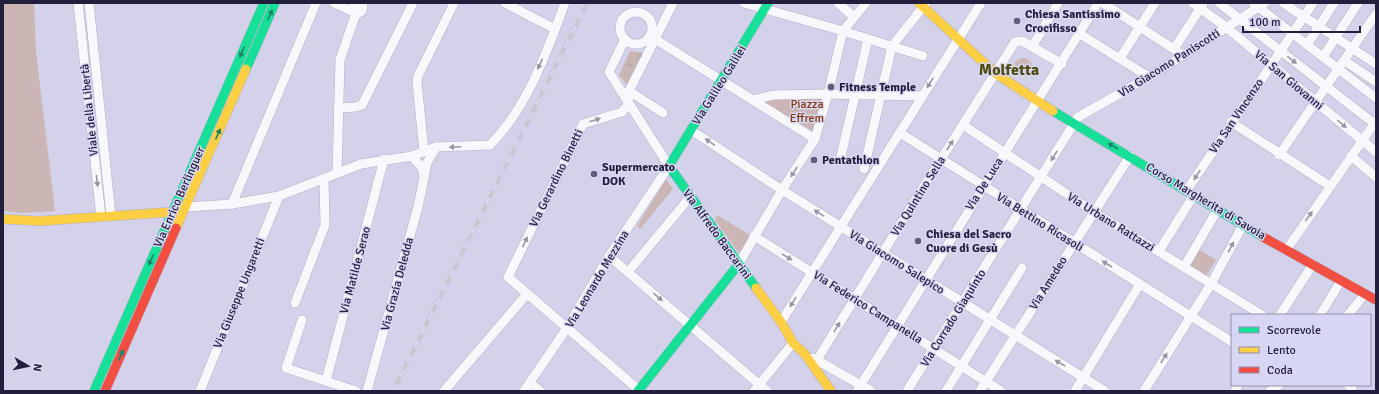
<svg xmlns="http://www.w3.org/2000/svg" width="1379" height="394" viewBox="0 0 1379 394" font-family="Signika,sans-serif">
<defs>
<pattern id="grass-tufts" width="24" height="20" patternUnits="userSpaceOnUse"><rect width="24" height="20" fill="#ccb5b5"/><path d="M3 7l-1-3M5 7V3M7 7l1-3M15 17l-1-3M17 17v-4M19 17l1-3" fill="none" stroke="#af9b9d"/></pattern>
</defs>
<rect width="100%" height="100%" fill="#d3d2ea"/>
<path fill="url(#grass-tufts)" d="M630,51L643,53L627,85L619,75Z"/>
<g fill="#ccb5b5">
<path d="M3,3H34L36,52L55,211L22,213L3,211Z"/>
<circle cx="1023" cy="67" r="9"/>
<path d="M825,97L814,132L765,103L767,99Z"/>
<path d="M666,179L673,189L640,229L637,226Z"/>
<path d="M717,215L750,235L739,253L715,220Z"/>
<path d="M1198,249L1216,260L1206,276L1188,265Z"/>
</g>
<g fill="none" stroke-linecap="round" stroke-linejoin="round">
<defs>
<g id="street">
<path d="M78,3L101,217"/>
<path d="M89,3L111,216"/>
<path d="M334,3L358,14L362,11L363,7L361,4H356L353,7V11"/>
<path d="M505,3L555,29"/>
<path d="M744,3L843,31L923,56"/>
<path d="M838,3L854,17"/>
<path d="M1103,3L1183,55"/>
<path d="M1193,3L1226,27L1376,152"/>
<path d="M1219,3L1376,125"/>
<path d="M1253,3L1376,98"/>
<path d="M1283,3L1376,64"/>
<circle cx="636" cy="28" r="16"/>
<path d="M1080,34L1149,77"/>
<path d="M650,36L815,139"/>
<path d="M1307,45L1334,3"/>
<path d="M1032,47L1058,3"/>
<path d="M1174,49L1203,4"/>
<path d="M1323,57L1358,3"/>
<path d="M1120,58L1155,3"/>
<path d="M1345,61L1376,82"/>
<path d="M629,91L663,113"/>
<path d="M753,100L773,95L828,94L922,96"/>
<path d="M628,105L622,112L583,124L508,277L640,391"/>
<path d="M628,105L629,91L673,3"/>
<path d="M338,108L356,107L362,105L413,3"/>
<path d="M1231,122L1330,186"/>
<path d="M963,125L1094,212L1262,315"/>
<path d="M691,130L782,190L1105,391"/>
<path d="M900,133L1232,342"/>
<path d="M424,152L417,82L418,76L454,3"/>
<path d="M1279,155L1376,14"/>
<path d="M412,156L422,168L424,176"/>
<path d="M841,156L868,39"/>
<path d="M1351,156L1376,177"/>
<path d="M864,169L892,46L926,3"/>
<path d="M337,173L340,60L356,13"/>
<path d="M1187,190L1313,3"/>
<path d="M232,204L316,3"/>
<path d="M186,207L232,204L279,196L361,164L412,156L436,147L490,145C527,108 547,52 565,3"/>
<path d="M754,236L1001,391"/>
<path d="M1287,249L1376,121"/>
<path d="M1159,251L1194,195"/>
<path d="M609,256L767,391"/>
<path d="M738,265L782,190L815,139L828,94L843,31L866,3"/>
<path d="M1184,267L1218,209"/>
<path d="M628,272L690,197"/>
<path d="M295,303L325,225L324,178"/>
<path d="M1280,315L1313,264"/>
<path d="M1320,315L1341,281"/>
<path d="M1348,315L1365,294"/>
<path d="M302,320L286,368L356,391"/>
<path d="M781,322L981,3"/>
<path d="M813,358L871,391"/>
<path d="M817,360L914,202L1015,42L1022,41L1062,64"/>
<path d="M326,381L384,159"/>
<path d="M530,382L540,391"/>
<path d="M1348,385L1352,388L1351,391"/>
<path d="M200,391L279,196"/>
<path d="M367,391L418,207L427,163L436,147"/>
<path d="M444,391L527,294"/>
<path d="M524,391L567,328L609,256L669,166L609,72L625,39"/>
<path d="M754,391L793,343"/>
<path d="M857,391L1098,3"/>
<path d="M907,391L1078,117L1149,77L1265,3"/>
<path d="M946,391L1022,268"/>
<path d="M980,391L1130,156"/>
<path d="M1075,391L1140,284"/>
<path d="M1144,391L1211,284L1243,225"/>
<path d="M1235,391L1238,385"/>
<path d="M1270,391L1279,385"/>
</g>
<g id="fast">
<path d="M246,69L275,3"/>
<path d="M1053,111L1263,237"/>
<path d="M756,288L669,166L768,3"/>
<path d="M94,391L264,3"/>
<path d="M638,391L738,265"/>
</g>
<g id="slow">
<path d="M919,3L995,73L1053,111"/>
<path d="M3,219L40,221L172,212L179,209"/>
<path d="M176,228L246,69"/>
<path d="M756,288L781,322L793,343L804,353L831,391"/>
</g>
<g id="jam">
<path d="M1263,237L1376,300"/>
<path d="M105,391L176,228"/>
</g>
</defs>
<use href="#street" stroke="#b2b0ca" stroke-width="10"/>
<use href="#fast" stroke="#b2b0ca" stroke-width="10"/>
<use href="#slow" stroke="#b2b0ca" stroke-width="10"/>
<use href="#jam" stroke="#b2b0ca" stroke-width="10"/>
<use href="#street" stroke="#f8f8fc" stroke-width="9"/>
<use href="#fast" stroke="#16e098" stroke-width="9"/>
<use href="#slow" stroke="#ffcf43" stroke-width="9"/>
<use href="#jam" stroke="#f24e42" stroke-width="9"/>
<defs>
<path id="rail" d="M393,391L587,3"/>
</defs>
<use href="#rail" stroke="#c7c7ce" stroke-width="4"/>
<use href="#rail" stroke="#d7d7f5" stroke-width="2.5" stroke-dasharray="8" stroke-linecap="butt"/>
</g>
<defs><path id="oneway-solid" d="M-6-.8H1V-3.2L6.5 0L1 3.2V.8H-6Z"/></defs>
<g fill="#1c806a">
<use href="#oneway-solid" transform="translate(270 15) rotate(-66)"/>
<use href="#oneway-solid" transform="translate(242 52) rotate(114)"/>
<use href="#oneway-solid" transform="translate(218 134) rotate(-66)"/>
<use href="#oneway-solid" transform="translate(1113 146) rotate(-149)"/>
<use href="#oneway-solid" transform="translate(151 260) rotate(114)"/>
<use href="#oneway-solid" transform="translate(121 355) rotate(-66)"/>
</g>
<g fill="#9896a6">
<use href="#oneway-solid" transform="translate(1292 60) rotate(38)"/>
<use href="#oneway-solid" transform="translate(540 64) rotate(115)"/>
<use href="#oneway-solid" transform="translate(930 83) rotate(122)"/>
<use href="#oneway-solid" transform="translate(595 120) rotate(-18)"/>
<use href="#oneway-solid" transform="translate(1342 124) rotate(40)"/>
<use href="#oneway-solid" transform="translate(710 142) rotate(-146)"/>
<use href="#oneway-solid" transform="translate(950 145) rotate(-58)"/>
<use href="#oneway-solid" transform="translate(455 147) rotate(178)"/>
<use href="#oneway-solid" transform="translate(1054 156) rotate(122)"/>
<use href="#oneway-solid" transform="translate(794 172) rotate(123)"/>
<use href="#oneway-solid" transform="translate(1197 175) rotate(123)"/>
<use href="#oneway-solid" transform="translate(97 181) rotate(84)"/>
<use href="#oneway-solid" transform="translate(819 213) rotate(-148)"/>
<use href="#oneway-solid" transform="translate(1309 216) rotate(-55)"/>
<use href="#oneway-solid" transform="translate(525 242) rotate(-64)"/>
<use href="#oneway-solid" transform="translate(1231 247) rotate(-62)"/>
<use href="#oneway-solid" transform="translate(787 257) rotate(32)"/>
<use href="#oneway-solid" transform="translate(1107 264) rotate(-148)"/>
<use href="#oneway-solid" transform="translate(658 297) rotate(40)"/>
<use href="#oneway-solid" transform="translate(793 302) rotate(121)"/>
<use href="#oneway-solid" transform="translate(837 327) rotate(-59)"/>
<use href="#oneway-solid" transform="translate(1164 358) rotate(-57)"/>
<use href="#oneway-solid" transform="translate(1060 363) rotate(-149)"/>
</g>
<g fill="#605e79" stroke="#d7d7f5" stroke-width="1.5">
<circle cx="1017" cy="21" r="4"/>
<circle cx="831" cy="87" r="4"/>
<circle cx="814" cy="160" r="4"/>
<circle cx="594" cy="174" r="4"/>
<circle cx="918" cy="241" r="4"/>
</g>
<g text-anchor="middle" stroke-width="3" stroke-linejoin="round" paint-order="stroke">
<g font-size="12" font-weight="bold" fill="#221f3c" stroke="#d7d7f5" text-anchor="start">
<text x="1025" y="18">Chiesa Santissimo<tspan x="1025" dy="14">Crocifisso</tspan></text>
<text x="839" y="91">Fitness Temple</text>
<text x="822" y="164">Pentathlon</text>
<text x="602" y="171">Supermercato<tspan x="602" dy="14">DOK</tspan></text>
<text x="926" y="238">Chiesa del Sacro<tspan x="926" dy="14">Cuore di Gesù</tspan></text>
</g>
<g font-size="12" fill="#221f3c" stroke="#d7d7f5">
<text transform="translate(1169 63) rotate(-32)" y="4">Via Giacomo Paniscotti</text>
<text transform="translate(1289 80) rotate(40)" y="4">Via San Giovanni</text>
<text transform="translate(719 85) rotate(-58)" y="4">Via Galileo Galilei</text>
<text transform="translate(89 110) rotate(-96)" y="4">Viale della Libertà</text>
<text transform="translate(1236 116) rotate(-56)" y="4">Via San Vincenzo</text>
<text transform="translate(556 178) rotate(-64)" y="4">Via Gerardino Binetti</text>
<text transform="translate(984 184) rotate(-58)" y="4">Via De Luca</text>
<text transform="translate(918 196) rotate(-58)" y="4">Via Quintino Sella</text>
<text transform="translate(179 197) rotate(-66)" y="4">Via Enrico Berlinguer</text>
<text transform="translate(1206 201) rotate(31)" y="4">Corso Margherita di Savoia</text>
<text transform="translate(1040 222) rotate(32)" y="4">Via Bettino Ricasoli</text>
<text transform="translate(1111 222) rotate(32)" y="4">Via Urbano Rattazzi</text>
<text transform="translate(717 234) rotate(54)" y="4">Via Alfredo Baccarini</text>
<text transform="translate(897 262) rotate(32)" y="4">Via Giacomo Salepico</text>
<text transform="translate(355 270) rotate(-75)" y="4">Via Matilde Serao</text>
<text transform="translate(597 279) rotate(-59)" y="4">Via Leonardo Mezzina</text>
<text transform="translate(1048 283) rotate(-58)" y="4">Via Amedeo</text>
<text transform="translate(397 284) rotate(-75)" y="4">Via Grazia Deledda</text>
<text transform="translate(239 293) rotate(-68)" y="4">Via Giuseppe Ungaretti</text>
<text transform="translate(868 307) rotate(32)" y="4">Via Federico Campanella</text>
<text transform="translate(953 318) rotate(-58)" y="4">Via Corrado Giaquinto</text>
</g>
<g font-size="12" fill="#853803" stroke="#d7d7f5">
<text x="807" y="108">Piazza<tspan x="807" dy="14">Effrem</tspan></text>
</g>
<g font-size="16" font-weight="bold" fill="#4e4b0c" stroke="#d7d7f5">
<text x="1009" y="75">Molfetta</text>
</g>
</g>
<rect width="1379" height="394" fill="none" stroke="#221f3c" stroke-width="8"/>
<rect x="1231" y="314" width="140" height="72" fill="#d7d7f5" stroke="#8f8dab"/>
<rect x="1239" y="327" width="20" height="6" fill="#16e098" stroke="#8f8dab"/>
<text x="1267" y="334" font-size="12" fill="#221f3c">Scorrevole</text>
<rect x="1239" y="347" width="20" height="6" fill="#ffcf43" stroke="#8f8dab"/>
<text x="1267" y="354" font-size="12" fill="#221f3c">Lento</text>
<rect x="1239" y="367" width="20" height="6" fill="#f24e42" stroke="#8f8dab"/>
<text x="1267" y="374" font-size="12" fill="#221f3c">Coda</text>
<g transform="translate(28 366) rotate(99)" stroke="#d7d7f5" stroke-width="3" paint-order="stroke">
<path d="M0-3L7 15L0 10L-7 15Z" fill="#221f3c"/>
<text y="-6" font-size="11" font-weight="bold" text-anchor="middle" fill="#221f3c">N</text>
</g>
<path d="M1243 26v6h117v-6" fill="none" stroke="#221f3c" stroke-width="2"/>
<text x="1249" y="26" font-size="12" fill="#221f3c" stroke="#d7d7f5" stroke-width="3" paint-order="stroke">100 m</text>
</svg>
